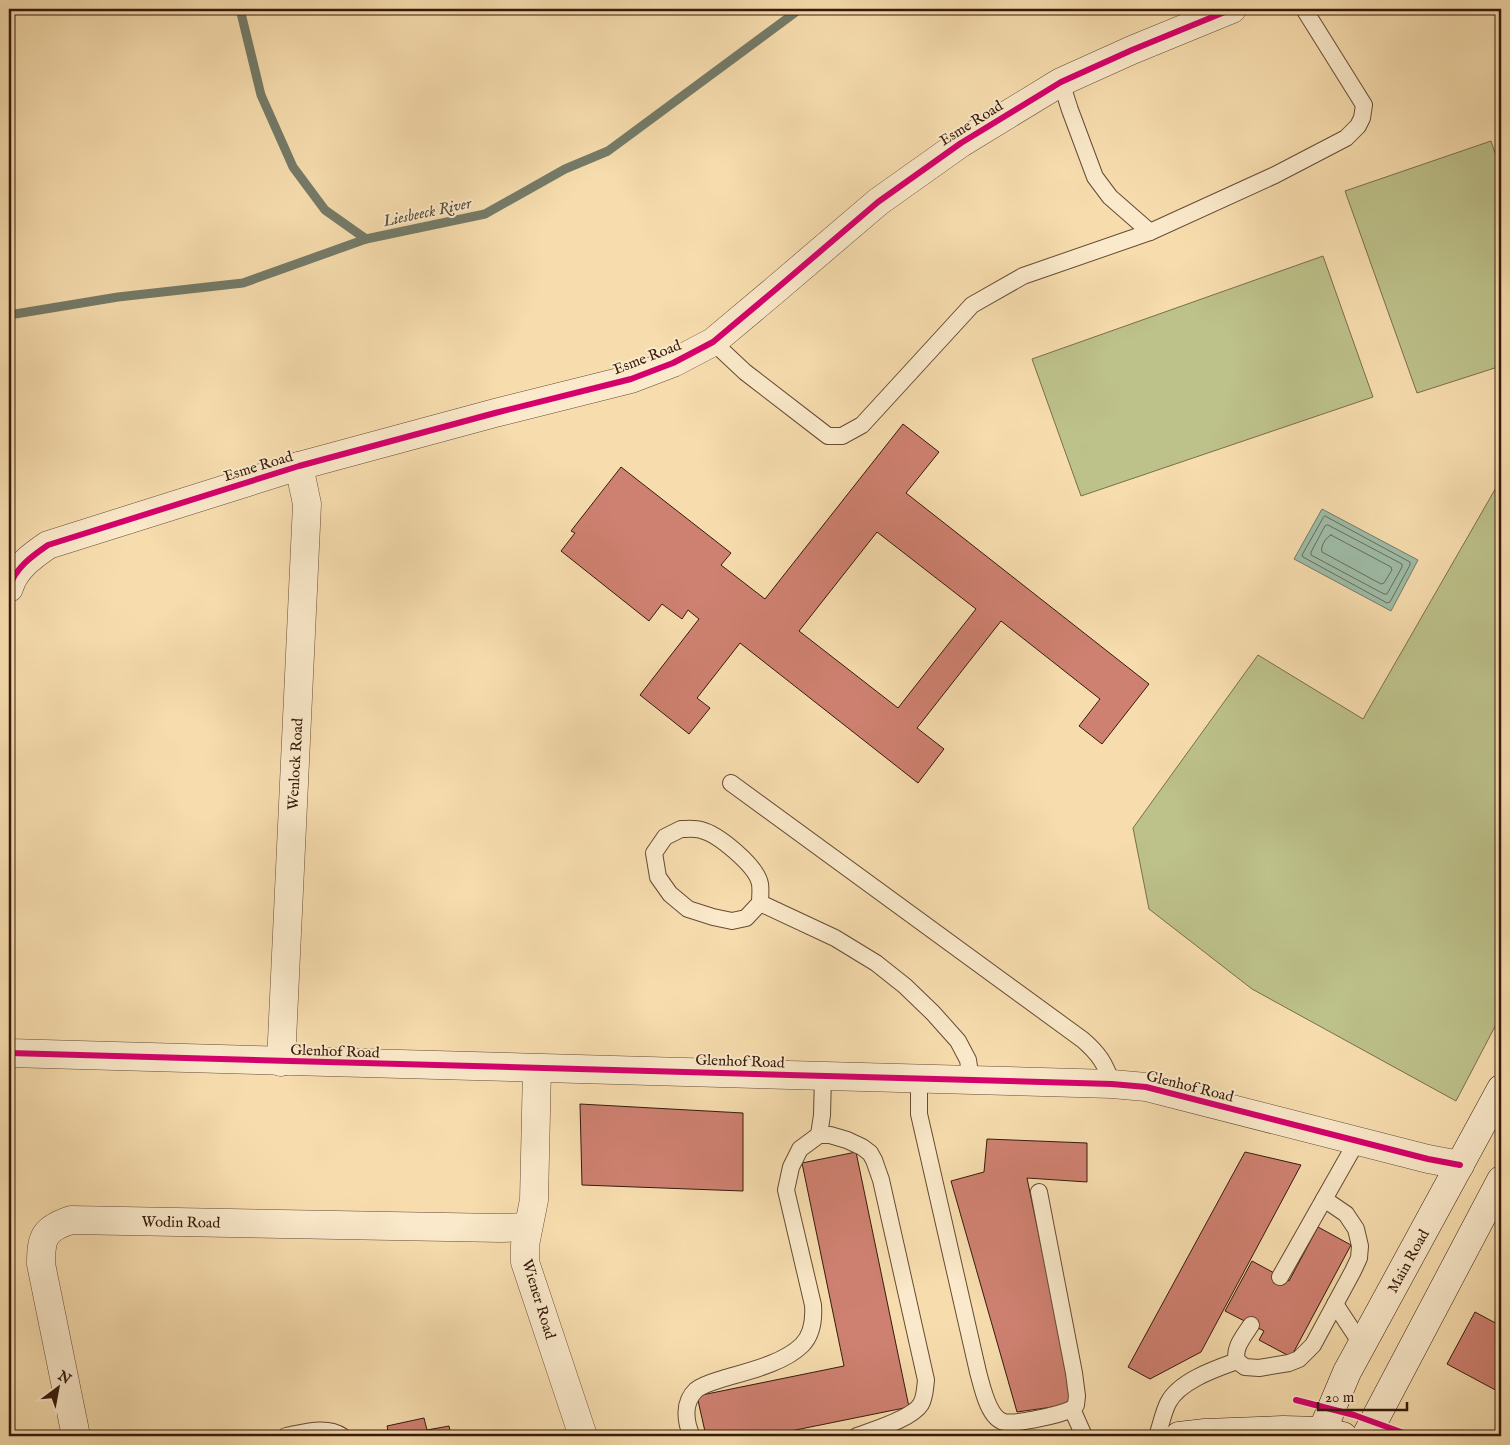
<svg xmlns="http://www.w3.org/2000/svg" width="1510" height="1445" viewBox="0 0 1510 1445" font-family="'IM FELL English',serif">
<rect width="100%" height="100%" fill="#f7ddae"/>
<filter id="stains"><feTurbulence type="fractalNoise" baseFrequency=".004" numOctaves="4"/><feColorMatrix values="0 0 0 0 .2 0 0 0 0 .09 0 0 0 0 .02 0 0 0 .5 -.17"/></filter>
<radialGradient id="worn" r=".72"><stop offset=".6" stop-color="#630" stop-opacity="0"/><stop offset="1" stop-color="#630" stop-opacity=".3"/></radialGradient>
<g fill="#bdc18a" stroke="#7a6e4b">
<path d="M1491,141L1501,171V366L1417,393L1345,191Z"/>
<path d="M1323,256L1373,397L1081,496L1032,359Z"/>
<path d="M1501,479V1015L1456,1101L1252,989L1149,909L1133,828L1258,655L1363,719Z"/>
</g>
<path fill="#9ebca7" stroke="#747b69" d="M1322,509L1418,560L1391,611L1294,559Z"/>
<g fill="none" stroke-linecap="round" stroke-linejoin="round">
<g stroke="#6a6b5a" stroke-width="1">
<path d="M1325,516L1410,562V565L1390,602L1387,603L1303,557L1302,555L1323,518Z"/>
<path d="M1328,525L1402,564V567L1387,594H1384L1311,555V552L1325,526Z"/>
<path d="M1331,535L1391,567L1392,570L1384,583L1381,584L1322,552C1320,547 1326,537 1331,535Z"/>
</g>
<g stroke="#747b69" stroke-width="9">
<path d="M240,9L261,95L293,167L325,210L366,239"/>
<path d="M9,315L118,297L243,283L366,239L485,214L565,169L608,151L800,9"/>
</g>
</g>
<g fill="#cf8171" stroke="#361a0c" fill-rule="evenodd">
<path d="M903,424L939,452L906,493L1149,684L1102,744L1079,726L1100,699L1001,621L917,728L944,749L918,783L740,643L697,698L710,708L689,734L640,695L699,619L688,610L682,619L662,604L649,621L561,551L575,533L571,531L621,467L731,553L721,565L765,599ZM877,532L976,609L898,708L799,631Z"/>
<path d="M580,1104L743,1113V1191L582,1185Z"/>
<path d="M987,1139L1087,1143V1182L1027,1178L1074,1404L1017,1412L951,1181L984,1172Z"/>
<path d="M856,1152L909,1407L766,1436H706L697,1396L844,1366L802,1163Z"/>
<path d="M1245,1152L1301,1165L1201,1352L1150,1379L1128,1367Z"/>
<path d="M1318,1227L1351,1245L1291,1357L1259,1340L1264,1331L1225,1311L1252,1261L1289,1281Z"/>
<path d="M1475,1312L1501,1326V1399H1500L1501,1393L1447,1364Z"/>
<path d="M424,1418L427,1430L449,1426L451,1436H389L387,1426Z"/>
</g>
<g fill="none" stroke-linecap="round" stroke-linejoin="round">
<defs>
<g id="lane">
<path d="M1061,82L1070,110L1095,177L1110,197L1150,232"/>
<path d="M713,342L745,372L828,436H842L862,425L972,305L1023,276L1150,232L1275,175L1346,138L1358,126L1362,118L1364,105L1304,9"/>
<path d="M731,783L1083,1040C1099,1054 1105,1063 1112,1084"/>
<path d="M681,829C687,829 695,828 701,830C718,834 757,866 760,884C761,890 760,897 760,903L746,918L732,921L713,917L688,909L670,894L658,877L654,853L665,837Z"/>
<path d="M760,903L835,938L876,963L905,986L933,1013L958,1041L968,1060L971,1080"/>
<path d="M919,1079V1114L978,1372C982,1386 988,1418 1004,1422C1013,1424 1023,1421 1031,1420C1046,1417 1059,1415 1072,1409L1076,1405L1077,1396L1074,1373L1039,1192"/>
<path d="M819,1135L822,1115L823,1076"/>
<path d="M1280,1277L1357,1141"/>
<path d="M1335,1304L1362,1345"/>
<path d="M1237,1361L1245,1367L1259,1368L1289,1363L1299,1359L1313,1345L1353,1271L1359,1258L1360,1246L1356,1229L1346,1214L1324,1199"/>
<path d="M1072,1409L1084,1436"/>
<path d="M286,1436C303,1433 326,1425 342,1436"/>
<path d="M692,1436C685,1422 683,1402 696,1390C703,1384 716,1381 725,1378C749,1371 784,1363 802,1345C813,1334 814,1319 813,1305L786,1190L791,1167L800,1149L819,1135H830L847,1140L862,1147L870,1153L874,1160L881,1180L926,1380C925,1388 925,1397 921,1404C912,1419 873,1430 857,1436"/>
<path d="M1157,1436C1161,1425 1163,1413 1168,1403C1179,1381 1215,1369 1237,1361C1233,1348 1244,1336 1251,1325"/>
</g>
<g id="street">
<path d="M9,588C15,568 32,556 48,545L299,466L495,413L631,379L673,363L713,342L775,290L878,202L961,143L1061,82L1132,50L1232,9"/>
<path d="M9,1053L1112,1084L1146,1087L1428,1159L1460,1165"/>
<path d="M281,1062L307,504L299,466"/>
<path d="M537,1069L534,1200L525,1245V1262L583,1436"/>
<path d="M76,1436L41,1264C41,1237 44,1229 71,1220L501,1228L527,1227"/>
</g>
<g id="secondary">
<path d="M1179,1436L1205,1433L1283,1430L1322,1431L1343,1436"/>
<path d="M1320,1436L1347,1372L1501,1089"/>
<path d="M1366,1436L1501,1180"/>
</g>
</defs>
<use href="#lane" stroke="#664b34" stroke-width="18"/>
<use href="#street" stroke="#664b34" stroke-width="29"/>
<use href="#secondary" stroke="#361a0c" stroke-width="29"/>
<use href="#lane" stroke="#fae9ca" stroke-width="16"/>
<use href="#street" stroke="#fae9ca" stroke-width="28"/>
<use href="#secondary" stroke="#fae9ca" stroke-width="28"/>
<defs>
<g id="cycleway">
<path d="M9,588C15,568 32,556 48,545L299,466L495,413L631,379L673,363L713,342L775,290L878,202L961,143L1061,82L1132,50L1232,9"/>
<path d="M9,1053L1112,1084L1146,1087L1428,1159L1460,1165"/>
<path d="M1296,1400L1354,1415L1412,1436"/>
</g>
</defs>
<use href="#cycleway" stroke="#fae9ca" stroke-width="9"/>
<use href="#cycleway" stroke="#d6006c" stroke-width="6"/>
</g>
<g text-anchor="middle" stroke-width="4" stroke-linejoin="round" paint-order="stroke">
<g font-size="15" fill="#361a0c" stroke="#fae9ca">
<text transform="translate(971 123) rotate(-32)" y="5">Esme Road</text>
<text transform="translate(647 357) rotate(-21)" y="5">Esme Road</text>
<text transform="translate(258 466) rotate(-17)" y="5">Esme Road</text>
<text transform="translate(295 764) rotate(-87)" y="5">Wenlock Road</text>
<text transform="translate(335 1051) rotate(2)" y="5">Glenhof Road</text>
<text transform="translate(740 1061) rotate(2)" y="5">Glenhof Road</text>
<text transform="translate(1190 1086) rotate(14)" y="5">Glenhof Road</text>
<text transform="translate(181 1222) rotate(1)" y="5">Wodin Road</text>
<text transform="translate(1408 1261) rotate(-61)" y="5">Main Road</text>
<text transform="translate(539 1299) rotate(73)" y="5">Wiener Road</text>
</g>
<g font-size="16" font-style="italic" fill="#554b3a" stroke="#fae9ca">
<text transform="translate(427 211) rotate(-12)" y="6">Liesbeeck River</text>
</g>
</g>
<rect width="1510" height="1445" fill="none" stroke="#f7ddae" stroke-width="30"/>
<rect x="10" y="10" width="1490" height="1425" fill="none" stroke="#361a0c" stroke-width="2.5"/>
<rect x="15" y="15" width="1480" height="1415" fill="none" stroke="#361a0c"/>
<g transform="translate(58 1388) rotate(32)" stroke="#fae9ca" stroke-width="4" paint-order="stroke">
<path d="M0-4L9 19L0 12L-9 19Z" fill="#361a0c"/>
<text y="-8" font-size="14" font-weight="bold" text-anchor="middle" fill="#361a0c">N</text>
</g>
<path d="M1318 1402v8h89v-8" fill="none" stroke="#361a0c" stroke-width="2.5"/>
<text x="1325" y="1402" font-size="15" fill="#361a0c" stroke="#fae9ca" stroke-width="4" paint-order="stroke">20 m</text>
<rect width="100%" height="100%" filter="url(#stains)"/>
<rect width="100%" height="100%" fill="url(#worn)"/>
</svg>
